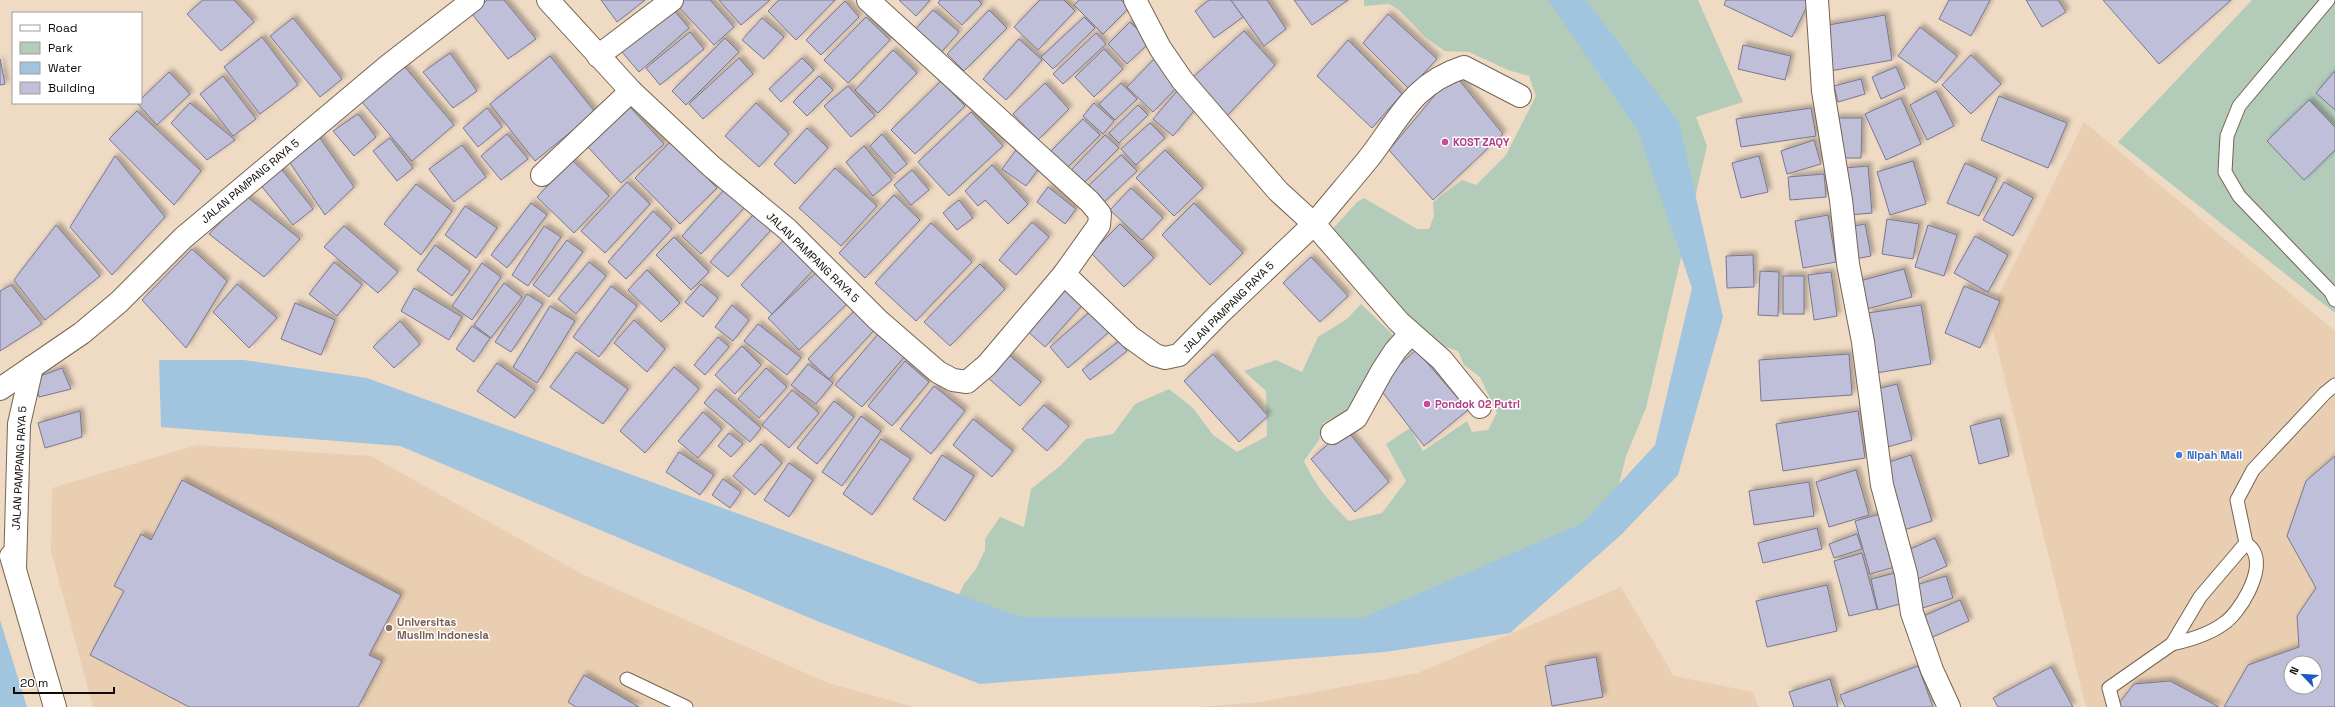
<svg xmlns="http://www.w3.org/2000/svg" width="2335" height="707" viewBox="0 0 2335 707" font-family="'Space Grotesk',sans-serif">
<defs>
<filter id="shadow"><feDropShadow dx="3.5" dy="-3.5" stdDeviation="2" flood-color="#0004"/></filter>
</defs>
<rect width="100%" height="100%" fill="#efdac4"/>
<g fill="#e9ceb2" fill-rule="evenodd">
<path d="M2084,122L2335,331V707H2086L1989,315ZM2291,663H2315V687H2291Z"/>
<path d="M197,445L371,456L582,574L828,683L914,707H93L51,551L52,488Z"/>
<path d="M1621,587L1674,676L1753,692L1758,707H1198L1261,702L1418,673Z"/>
</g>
<g fill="#b3ccba">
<path d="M1364,0H1698L1743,102L1696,117L1707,146L1646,408L1626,456L1610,522L1405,622L940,634L964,584L976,569L985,550V539L1000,517L1024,527L1031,489L1060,466L1086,439L1113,434L1135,404L1169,389L1193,408L1213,435L1237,452L1267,436L1266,391L1244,371L1276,360L1302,372L1318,337L1347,319L1361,304L1394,336L1374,363L1352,405L1343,413L1323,423L1319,440L1304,461C1315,485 1330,503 1349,521L1382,513L1406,481L1386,444L1410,428L1423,451L1467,421L1472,432L1488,430L1497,413L1480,377L1464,365L1458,351L1437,344L1419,332L1330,232L1357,202L1364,198L1417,229H1429L1434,216L1433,202L1462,180L1476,185L1506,155L1536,96L1529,76L1508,70L1469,52L1445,51L1426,38L1399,10L1389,4L1364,6Z"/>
<path d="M2252,0H2335V313L2118,142Z"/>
</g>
<g fill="#a1c5de">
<path d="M1548,0H1586L1679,122L1723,317L1678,475L1622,534L1510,633L1385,652L980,684L817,621L400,446L161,427L159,360H244L367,378L1021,617L1362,618L1583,523L1655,445L1692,288L1638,131Z"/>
<path d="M0,620L27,707H0Z"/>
</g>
<g fill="#c0bfda" stroke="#797790" fill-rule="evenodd" filter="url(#shadow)">
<path d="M203,0H234L254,22L221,51L187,14Z"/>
<path d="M487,0H504L536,39L508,59L472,14Z"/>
<path d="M601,0H645L617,22Z"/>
<path d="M680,0H710L734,27L714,45L676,4Z"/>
<path d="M719,0H770L741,25Z"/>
<path d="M779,0H835L796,40L768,11Z"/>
<path d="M899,0H930L916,16Z"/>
<path d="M940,0H978L982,4L962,25L938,3Z"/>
<path d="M1040,0H1064L1075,11L1038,50L1014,27Z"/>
<path d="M1079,0H1121L1129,8L1103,34L1074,5Z"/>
<path d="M1209,0H1231L1243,17L1214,38L1195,11Z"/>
<path d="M1231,0H1267L1286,29L1264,46Z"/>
<path d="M1294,0H1348L1312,25Z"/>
<path d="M1726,0H1810L1792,37L1724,5Z"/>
<path d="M1949,0H1990L1971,36L1939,19Z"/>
<path d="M2026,0H2058L2066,12L2042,27Z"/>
<path d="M2103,0H2231L2159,64Z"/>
<path d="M845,1L859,17L821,55L806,40Z"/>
<path d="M672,8L689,28L639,72L622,52Z"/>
<path d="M933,10L959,32L938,56L912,33Z"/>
<path d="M989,10L1007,28L964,71L947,54Z"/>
<path d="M1388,14L1437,59L1409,89L1363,43Z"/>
<path d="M1885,15L1892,60L1830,71L1823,26Z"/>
<path d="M866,17L890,40L848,83L824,60Z"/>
<path d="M1084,17L1095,28L1053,69L1041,57Z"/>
<path d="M293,18L342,79L320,97L270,36Z"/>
<path d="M762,18L784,37L764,59L742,40Z"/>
<path d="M1130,22L1150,42L1127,64L1108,44Z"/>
<path d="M1920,27L1957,56L1936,83L1898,56Z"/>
<path d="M1244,31L1275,65L1224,119L1191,79Z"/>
<path d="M690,32L704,49L660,85L646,68Z"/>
<path d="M1096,33L1106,44L1063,84L1053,74Z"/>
<path d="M262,37L298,85L260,114L224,67Z"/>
<path d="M725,38L739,52L686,105L672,91Z"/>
<path d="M1019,39L1042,60L1006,100L983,79Z"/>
<path d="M1348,40L1402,94L1372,128L1317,76Z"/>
<path d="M1743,45L1791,56L1785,80L1738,69Z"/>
<path d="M1104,49L1123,69L1094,97L1075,77Z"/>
<path d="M893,50L917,73L878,113L855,90Z"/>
<path d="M450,53L477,91L453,108L423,72Z"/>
<path d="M1971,55L2001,84L1971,114L1942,85Z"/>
<path d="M550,56L595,112L535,161L490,104Z"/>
<path d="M739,58L753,74L703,119L689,104Z"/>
<path d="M802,58L814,70L781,102L769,89Z"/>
<path d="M1155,58L1181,83L1153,112L1127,87Z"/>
<path d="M0,59L5,84L0,85Z"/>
<path d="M404,66L454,125L412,161L362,102Z"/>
<path d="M1896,67L1905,88L1881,99L1872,77Z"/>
<path d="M2335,71V110L2316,93Z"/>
<path d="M169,72L190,94L157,125L137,103H141V99Z"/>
<path d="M1455,75L1503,134L1433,200L1389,150L1451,76Z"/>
<path d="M223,76L256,119L233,136L200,94Z"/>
<path d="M819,76L833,90L807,116L793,102Z"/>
<path d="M1861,79L1865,94L1838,102L1834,86Z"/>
<path d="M941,81L965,106L915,154L891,130Z"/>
<path d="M1045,83L1069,109L1038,140L1013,114Z"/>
<path d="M1121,83L1137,99L1115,120L1099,104Z"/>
<path d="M848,86L875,116L851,137L824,106Z"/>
<path d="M1178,90L1197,107L1173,136L1153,119Z"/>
<path d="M1936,91L1954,126L1927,140L1910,105Z"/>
<path d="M1999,96L2067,123L2048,168L1981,140Z"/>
<path d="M1901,98L1921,144L1886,160L1865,114Z"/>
<path d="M2309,100L2335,127V150L2304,180L2267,141Z"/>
<path d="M190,103L235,140L207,160L171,123Z"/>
<path d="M756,103L789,134L759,167L725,136Z"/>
<path d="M1094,103L1114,121L1103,134L1083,116Z"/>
<path d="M1138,105L1148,115L1119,143L1109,133Z"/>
<path d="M630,107L664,144L621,183L587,146Z"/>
<path d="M487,108L502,127L478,147L463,128Z"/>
<path d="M1811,108L1816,136L1741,147L1736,119Z"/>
<path d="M137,111L201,171L174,205L109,139Z"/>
<path d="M971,112L1003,146L949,196L918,162Z"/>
<path d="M358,114L376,137L354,156L333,131Z"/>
<path d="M1835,118H1862L1861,158H1835Z"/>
<path d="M1083,119L1100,135L1064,171L1048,154Z"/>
<path d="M1150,123L1165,138L1136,165L1121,149Z"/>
<path d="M807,128L828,148L795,184L774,164Z"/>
<path d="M315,131L354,187L325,215L286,157Z"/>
<path d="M507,134L528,159L501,180L481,156Z"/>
<path d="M882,134L907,164L895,174L870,146Z"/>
<path d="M1105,135L1119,148L1083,184L1070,171Z"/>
<path d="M390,138L413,168L397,181L373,151Z"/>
<path d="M1814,140L1821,164L1787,174L1781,151Z"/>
<path d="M671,141L717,188L680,224L635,178Z"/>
<path d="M462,145L486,177L454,202L429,169Z"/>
<path d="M864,146L892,180L873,196L846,162Z"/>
<path d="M1016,150L1039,168L1026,186L1002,169Z"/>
<path d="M1165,150L1203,188L1174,216L1136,178Z"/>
<path d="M1121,155L1137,171L1100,206L1085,189Z"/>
<path d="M115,156L165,217L112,275L70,227Z"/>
<path d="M1759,156L1768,192L1741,198L1732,163Z"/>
<path d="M572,160L609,196L574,233L537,197Z"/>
<path d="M1913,161L1926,204L1890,215L1877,172Z"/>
<path d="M1965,163L1997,178L1979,216L1947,203Z"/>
<path d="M992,165L1028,204L1008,224L985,200L978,206L965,191Z"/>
<path d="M279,166L313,209L293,225L259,183Z"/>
<path d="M1868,166L1872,213L1849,215L1845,168Z"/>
<path d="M835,168L877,206L841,246L799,208Z"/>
<path d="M912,170L929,190L911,205L894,185Z"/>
<path d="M1824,174L1826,197L1790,200L1788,177Z"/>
<path d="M627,182L650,204L605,253L581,231Z"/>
<path d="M2004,182L2033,198L2013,236L1983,220Z"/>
<path d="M416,184L452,211L421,255L384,224Z"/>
<path d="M1048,187L1076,209L1065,224L1037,202Z"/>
<path d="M1131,188L1163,218L1142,240L1110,210Z"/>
<path d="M724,190L744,208L701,254L682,236Z"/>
<path d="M894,195L920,220L865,278L839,253Z"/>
<path d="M246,196L300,239L264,277L209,234Z"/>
<path d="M959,200L973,218L957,230L943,213Z"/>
<path d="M531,203L547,215L507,268L491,255Z"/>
<path d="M1194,203L1243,253L1210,285L1162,235Z"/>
<path d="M465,206L497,228L476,258L445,235Z"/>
<path d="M653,211L672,229L626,279L608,262Z"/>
<path d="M754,214L771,230L728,277L710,262Z"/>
<path d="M1828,215L1836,262L1803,268L1795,221Z"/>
<path d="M1887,219L1919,224L1913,259L1882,254Z"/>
<path d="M1032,222L1049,237L1016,275L999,260Z"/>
<path d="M931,223L972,262L916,321L875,283Z"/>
<path d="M1120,224L1154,258L1124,287L1091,253Z"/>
<path d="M1865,224L1871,256L1855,259L1849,227Z"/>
<path d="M56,225L100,276L45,320L14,280Z"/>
<path d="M1928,225L1957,235L1944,276L1915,267Z"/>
<path d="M344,226L398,272L378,293L324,247Z"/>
<path d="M544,226L561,237L528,286L512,275Z"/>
<path d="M1975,236L2008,255L1988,292L1954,273Z"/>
<path d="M674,237L709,272L691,290L656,255Z"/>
<path d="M786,238L816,267L772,314L741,285Z"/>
<path d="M567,240L583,252L549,297L533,285Z"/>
<path d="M435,245L470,271L452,296L417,270Z"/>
<path d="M192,249L227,281L186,348L142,300Z"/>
<path d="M1753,255L1754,287L1727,288L1726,256Z"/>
<path d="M1311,257L1348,296L1320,322L1283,283Z"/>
<path d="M334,262L362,285L337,316L309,294Z"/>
<path d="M589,262L606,276L576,314L558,299Z"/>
<path d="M482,263L501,277L472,320L452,306Z"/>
<path d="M980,264L1005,289L950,346L924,322Z"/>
<path d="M820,269L850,301L799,350L768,318Z"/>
<path d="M1904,269L1912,297L1863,310L1856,282Z"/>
<path d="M647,270L680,303L661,322L628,290Z"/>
<path d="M1760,271L1779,272L1778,316L1758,315Z"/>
<path d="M1831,272L1837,316L1814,320L1808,275Z"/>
<rect x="1783" y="276" width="21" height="38"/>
<path d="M504,283L522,297L491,338L474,325Z"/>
<path d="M237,284L277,318L249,348L213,312Z"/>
<path d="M701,284L718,298L703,317L685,302Z"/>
<path d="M1064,284L1085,302L1045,347L1025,329Z"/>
<path d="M11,285L42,324L0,351V291Z"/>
<path d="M611,286L637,306L599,357L573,337Z"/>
<path d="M1964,286L2000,301L1980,348L1945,333Z"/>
<path d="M414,288L462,317L449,340L401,311Z"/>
<path d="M527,294L543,304L511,352L495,342Z"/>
<path d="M295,303L335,320L321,355L281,339Z"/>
<path d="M732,305L749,320L733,341L715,327Z"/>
<path d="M1921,305L1931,364L1876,373L1868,313Z"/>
<path d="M550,306L575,321L537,383L513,367Z"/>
<path d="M858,307L878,326L829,379L808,359Z"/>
<path d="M1092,310L1110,331L1068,368L1050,347Z"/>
<path d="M634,320L665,349L647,372L614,343Z"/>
<path d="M400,321L420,344L394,368L373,347Z"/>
<path d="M758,324L801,358L787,375L744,341Z"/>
<path d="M472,326L490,338L474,362L456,349Z"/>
<path d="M884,327L910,350L862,407L835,385Z"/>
<path d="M718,337L729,347L705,375L694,365Z"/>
<path d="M1119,341L1127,351L1090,380L1082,370Z"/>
<path d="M742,346L761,365L735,394L715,375Z"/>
<path d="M1416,350L1468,410L1424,446L1377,385Z"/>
<path d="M576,352L628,389L603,424L550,387Z"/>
<path d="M1008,354L1041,382L1020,406L987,377Z"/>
<path d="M1213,354L1268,416L1239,442L1184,381Z"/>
<path d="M1849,354L1852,395L1761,401L1759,360Z"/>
<path d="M905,361L929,382L892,426L868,406Z"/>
<path d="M497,363L535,390L515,418L477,391Z"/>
<path d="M808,364L833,383L816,404L791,385Z"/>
<path d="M674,367L699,389L645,453L620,431Z"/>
<path d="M62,368L71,389L39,397L35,378Z"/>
<path d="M766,368L787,387L759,418L738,399Z"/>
<path d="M1897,384L1912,440L1884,448L1869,391Z"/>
<path d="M934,386L965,411L931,454L900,429Z"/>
<path d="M716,389L761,428L750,442L704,403Z"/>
<path d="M792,390L819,413L789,448L762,425Z"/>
<path d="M834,401L854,417L817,464L797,448Z"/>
<path d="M1044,405L1069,426L1047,451L1022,429Z"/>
<path d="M80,411L82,437L45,448L38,423Z"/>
<path d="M1858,411L1865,458L1783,471L1776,424Z"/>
<path d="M703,412L722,429L698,458L678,441Z"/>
<path d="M861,416L881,431L842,486L822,472Z"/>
<path d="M2000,418L2009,456L1979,464L1970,426Z"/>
<path d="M973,419L1013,451L992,477L953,445Z"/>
<path d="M1346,429L1389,482L1355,512L1311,459Z"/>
<path d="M729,433L743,444L731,457L718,446Z"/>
<path d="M881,439L911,459L872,515L843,494Z"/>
<path d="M761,444L782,463L755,495L733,476Z"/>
<path d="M679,452L714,475L700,495L666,472Z"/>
<path d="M942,455L974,476L945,521L913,499Z"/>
<path d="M1911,455L1932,521L1904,530L1883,464Z"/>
<path d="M2335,456V707H2224L2248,665L2299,647L2297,616L2316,588L2287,536L2306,481ZM2291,663H2315V687H2291Z"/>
<path d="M789,463L813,480L789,517L764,500Z"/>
<path d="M1856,470L1869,515L1829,527L1816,482Z"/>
<path d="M723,479L741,492L730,508L712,495Z"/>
<path d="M182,480L401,595L369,655L382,661L358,707H189L90,655L124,591L114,586L141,534L151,540Z"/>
<path d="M1809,482L1814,516L1754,525L1749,491Z"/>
<path d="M1887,512L1902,565L1870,574L1855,521Z"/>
<path d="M1817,528L1822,549L1763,563L1758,543Z"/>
<path d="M1857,534L1862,549L1834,558L1829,544Z"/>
<path d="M1935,538L1947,566L1918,579L1906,551Z"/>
<path d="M1862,553L1877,609L1849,616L1834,561Z"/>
<path d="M1899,572L1907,602L1878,610L1871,579Z"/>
<path d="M1946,576L1953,598L1923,608L1916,585Z"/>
<path d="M1827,585L1837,631L1767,647L1756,601Z"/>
<path d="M1960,600L1969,621L1928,639L1919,618Z"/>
<path d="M1596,657L1603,697L1552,706L1545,666Z"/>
<path d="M1918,666L1933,707H1845L1840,695Z"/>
<path d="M2051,667L2073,707H1998L1993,698Z"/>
<path d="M584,675L639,707H576L568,702Z"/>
<path d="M1830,679L1838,707H1794L1789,692Z"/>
<path d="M2170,681L2219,707H2116L2134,684Z"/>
</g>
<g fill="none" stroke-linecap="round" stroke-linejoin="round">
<defs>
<g id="lane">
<path d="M2328,0L2239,106L2227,136L2225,172L2239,196L2331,292L2335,300"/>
<path d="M2172,644C2190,640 2208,635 2223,624C2240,613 2264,572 2254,552C2253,549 2249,546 2246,543"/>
<path d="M627,679L686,707"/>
<path d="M2114,707L2109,688L2172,644L2200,597L2246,543L2237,500L2253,470L2325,393L2335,385"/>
</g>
<g id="street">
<path d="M548,0L631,91L711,166L787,229L878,320L938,372L953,380L967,382L987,365L1064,274L1099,225L1100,214L1090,202L868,0"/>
<path d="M1817,0L1823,91L1841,200L1848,264L1863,342L1882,485L1906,574L1912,613L1932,670L1949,707"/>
<path d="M598,56L672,0"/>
<path d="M542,175L631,91"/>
<path d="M1064,274L1130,337L1155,355L1165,358L1179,355L1219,314L1314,224L1278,191L1182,80L1160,48L1135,0"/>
<path d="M0,389L82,333L119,302L183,238L389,65L473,0"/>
<path d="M1480,407L1442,360L1399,322L1314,224C1332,202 1351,180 1369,158C1400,118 1412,84 1464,67L1520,96"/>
<path d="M1332,433L1356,418L1382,371L1395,351L1410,334"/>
<path d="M11,556L55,707"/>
<path d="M15,569L19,424L32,367"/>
</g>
</defs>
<use href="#lane" stroke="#766451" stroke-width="15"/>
<use href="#street" stroke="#766451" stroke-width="24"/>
<use href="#lane" stroke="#fff" stroke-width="13"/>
<use href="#street" stroke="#fff" stroke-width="22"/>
</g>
<g fill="#d1479c" stroke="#fff" stroke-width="1.5">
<circle cx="1445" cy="142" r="4"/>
<circle cx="1427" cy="404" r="4"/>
</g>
<circle fill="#3f7fe0" stroke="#fff" stroke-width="1.5" cx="2179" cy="455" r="4"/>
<circle fill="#8d6e63" stroke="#fff" stroke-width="1.5" cx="389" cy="628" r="4"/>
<g text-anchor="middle" stroke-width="3" stroke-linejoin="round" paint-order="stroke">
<g font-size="11" font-weight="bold" fill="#b23c85" stroke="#fff" text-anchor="start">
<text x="1453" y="146">KOST ZAQY</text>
<text x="1435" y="408">Pondok 02 Putri</text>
</g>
<g font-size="11" fill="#100a04" stroke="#fff">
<text transform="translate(250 181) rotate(-40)" y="4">JALAN PAMPANG RAYA 5</text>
<text transform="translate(813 257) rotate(44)" y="4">JALAN PAMPANG RAYA 5</text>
<text transform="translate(1228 307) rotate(-45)" y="4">JALAN PAMPANG RAYA 5</text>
<text transform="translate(19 468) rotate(-87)" y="4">JALAN PAMPANG RAYA 5</text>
</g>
<g font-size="11" font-weight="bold" fill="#366cbe" stroke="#fff" text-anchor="start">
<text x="2187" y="459">Nipah Mall</text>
</g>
<g font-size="11" font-weight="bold" fill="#785e54" stroke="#fff" text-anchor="start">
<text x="397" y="626">Universitas<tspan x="397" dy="13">Muslim Indonesia</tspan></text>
</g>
</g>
<rect x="12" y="12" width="130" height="92" fill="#ffffff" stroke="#9f9d9b"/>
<rect x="20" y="25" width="20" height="6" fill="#ffffff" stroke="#9f9d9b"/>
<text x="48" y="32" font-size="12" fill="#100a04">Road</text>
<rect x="20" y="42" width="20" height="12" fill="#b3ccba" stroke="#9f9d9b"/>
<text x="48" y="52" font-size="12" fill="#100a04">Park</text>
<rect x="20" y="62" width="20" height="12" fill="#a1c5de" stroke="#9f9d9b"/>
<text x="48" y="72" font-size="12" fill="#100a04">Water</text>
<rect x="20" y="82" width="20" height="12" fill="#c0bfda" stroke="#9f9d9b"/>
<text x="48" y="92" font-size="12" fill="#100a04">Building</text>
<g transform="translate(2303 675) rotate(295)"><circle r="19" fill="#ffffff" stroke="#9f9d9b"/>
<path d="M0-3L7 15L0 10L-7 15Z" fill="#1b58c4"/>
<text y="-6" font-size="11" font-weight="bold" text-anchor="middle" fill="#100a04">N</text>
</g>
<path d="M14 687v6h100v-6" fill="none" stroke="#100a04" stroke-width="2"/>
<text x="20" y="687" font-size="12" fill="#100a04" stroke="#ffffff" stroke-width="3" paint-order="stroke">20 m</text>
</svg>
